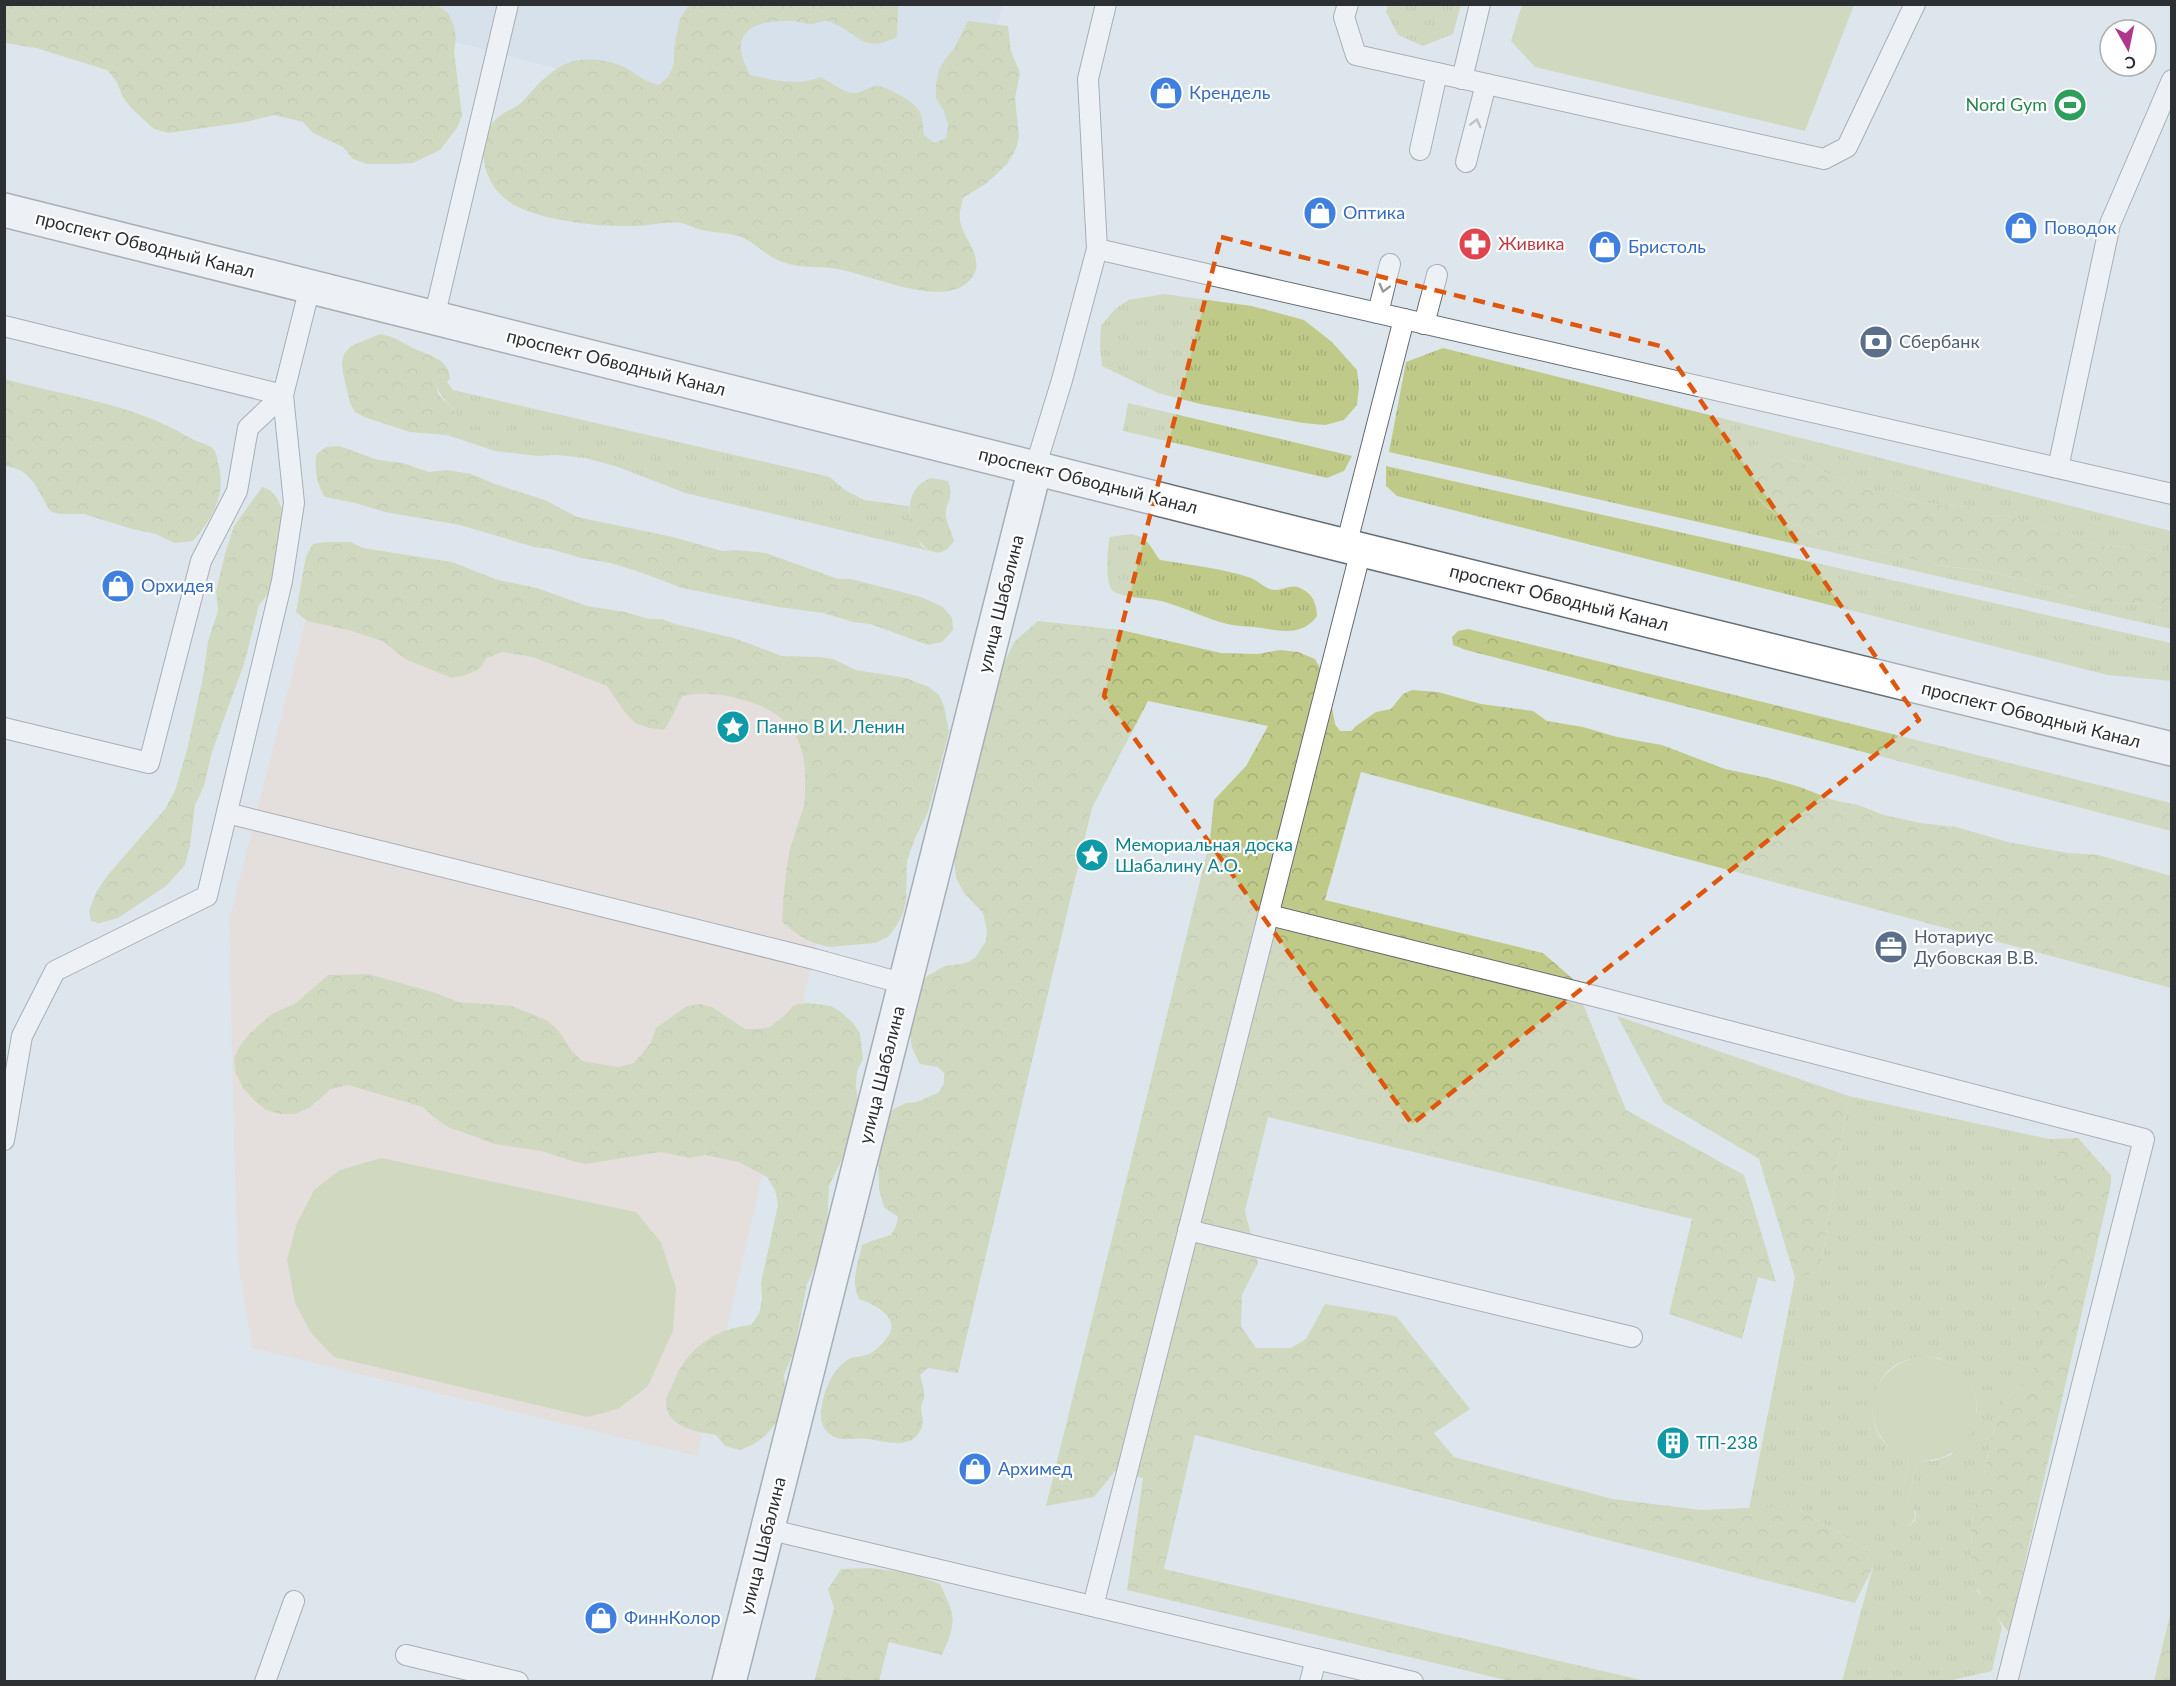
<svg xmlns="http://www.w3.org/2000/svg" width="2176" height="1686" viewBox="0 0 2176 1686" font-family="Lato,sans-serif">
<defs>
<pattern id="grass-tufts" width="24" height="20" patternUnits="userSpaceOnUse" patternTransform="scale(1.5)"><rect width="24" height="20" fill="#bfca89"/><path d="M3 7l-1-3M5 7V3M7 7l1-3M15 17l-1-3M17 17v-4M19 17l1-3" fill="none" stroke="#a4ae77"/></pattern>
<pattern id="forest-crowns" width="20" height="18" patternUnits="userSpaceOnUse" patternTransform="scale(1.5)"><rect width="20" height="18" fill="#bfca89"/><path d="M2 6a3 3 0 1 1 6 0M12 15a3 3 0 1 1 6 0" fill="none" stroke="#a4ae77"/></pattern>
</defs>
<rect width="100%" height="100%" fill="#dee6ed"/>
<path fill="#ebd6c8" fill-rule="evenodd" d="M316,580L871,709L697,1456L252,1348L239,1268L235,1180L229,921ZM661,1242L676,1287L673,1331L311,1333L295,1303L287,1260Z"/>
<path fill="#cddbe8" d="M316,5H1003L954,174Z"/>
<g fill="url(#grass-tufts)" fill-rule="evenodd">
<path d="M1388,5V4L1461,5L1453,34L1423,46L1398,35L1386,12Z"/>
<path d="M1164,294L1252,306L1304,320L1332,342L1357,370L1359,387L1357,405L1344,420L1325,425L1303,423L1200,404L1158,393L1102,366L1100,346L1101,326L1114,310L1128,300Z"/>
<path d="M1443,348L2171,531V551H2153L2136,547L2100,546L2028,521L2003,515L1990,516L1970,507L1923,503L1889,493H1877L1855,482L1831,475L1784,456L1753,483L1756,496L1767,507L1779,517L1818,536L1934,565L1988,571L2034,583L2087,601L2146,604L2171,610V629L1389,452L1406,362Z"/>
<path d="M441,374L453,390L830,477L845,490L864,500L909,506L910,517L921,546L930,551L685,493L618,467L586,458L555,455L538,456L495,451L447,435L454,430L457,413C447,402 438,394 434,380Z"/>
<path d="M1128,403L1352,456L1344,471L1327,478L1123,431Z"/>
<path d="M1386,466L2171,643V681L2108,675L1397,496L1386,486Z"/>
<path d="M1130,534C1148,536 1150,547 1160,560C1190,565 1222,568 1251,578C1259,581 1266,590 1275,590C1286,590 1291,583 1302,589C1313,594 1317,605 1317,616C1302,638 1277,630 1254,627C1245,626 1236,626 1227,624C1204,618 1184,607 1161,601C1149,598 1120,598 1112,590C1105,582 1107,548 1110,537Z"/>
<path d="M1849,1096L2049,1139L2048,1144L2054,1150L2058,1158L2059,1185L2069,1199L2072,1236L2051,1278L2045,1286L2044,1347L2030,1375L2003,1404L1991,1438L1984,1475L1975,1502L1971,1528L1972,1548L1970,1565L1975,1583L1978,1592L1994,1611L2002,1627L1992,1671L1949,1681H1842L1873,1567L1863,1548L1794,1506L1749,1509L1795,1277L1820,1271ZM1920,1357L1939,1358L1961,1371L1972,1387L1976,1399L1977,1412L1951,1455L1933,1461H1917L1908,1504L1916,1512L1915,1521L1909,1526L1900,1505L1909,1459C1901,1454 1892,1450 1885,1443C1867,1425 1870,1391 1886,1373C1895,1363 1908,1359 1920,1357Z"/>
</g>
<g fill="url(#forest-crowns)">
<path d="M4,5H437L448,13L454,26L456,38L454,51L462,115L457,128L440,150L413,163L398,164H367L353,159L343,147L313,133L303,122L274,115L246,122L168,133L154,129L131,108L122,96L117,82L107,70L36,48L5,43Z"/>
<path d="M689,5H898L897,37C865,52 864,39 839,26C835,24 830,21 826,21C822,21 817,23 813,24C807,24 800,22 794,21C774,21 740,21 741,49C741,58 747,68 750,75C774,80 797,87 820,77C830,81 843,93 854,93C861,93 869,87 876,86C886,85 916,103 920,112C923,118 923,128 924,135L934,143L946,138L948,125L944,111L936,98V84L939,70L946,58L955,47L968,21L1008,26L1011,51L1020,73L1015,98L1019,136L1016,149L1007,164L987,183L963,198C961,207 958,216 961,225C967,244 988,263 968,282C941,308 871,275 838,269C819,266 797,269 780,261C764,255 755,241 738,236C725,232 711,233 698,229C692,227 686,224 681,223C666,221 650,226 636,226C600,227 528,221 502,196C482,178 475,140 496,119C503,111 515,109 522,102C537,85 556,63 579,60C595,58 614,61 628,69C639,76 646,82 659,85L669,76L674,63V47L680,19Z"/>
<path d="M380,334C393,336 400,341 411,347C426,355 450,358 450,379L447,382L441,374L434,380L439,395L457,413L459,421L454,430L447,435L410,432L364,417L355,412L350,403L343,373L342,363L344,354L351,346Z"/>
<path d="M5,379C68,397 133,403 190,438C198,443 209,443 214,450C217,454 217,458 218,463C227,493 213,518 193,541L174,543L156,534L132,529L84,514H59L50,511C38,491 32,469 5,466Z"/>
<path d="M339,446L378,460L403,463L429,472L447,470L471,474L495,484L545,500L577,517L673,537L722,551L735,550L766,553L838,579H851L921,597L943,607L952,618L953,630L942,642L928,645L870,624L853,622L823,613L778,607L682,588L640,572L610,563L581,558L550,549L534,547L460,525L385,512L355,503L325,497C316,483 315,472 316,455L326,447Z"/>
<path d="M1772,454L1784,456L1831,475L1855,482L1877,493H1889L1923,503L1970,507L1990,516L2003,515L2028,521L2100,546L2136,547L2153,551H2171V610L2146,604L2087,601L2034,583L1989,571L1934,565L1818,536L1779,517L1756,496L1753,483L1754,470L1759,457Z"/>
<path d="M931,478L948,481C955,500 945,501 946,516C947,524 952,532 954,541C927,584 883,495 931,478Z"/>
<path d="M262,487L270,490L277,498L284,513L271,590L259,605L245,661L212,752L204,786L195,805L190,846L185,865L166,886L118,918L100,923L91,921L89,911L96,893L107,876L165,809L175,791L187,750L203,677L208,641L218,611L216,591L225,554L234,526Z"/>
<path d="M325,542H351L363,548L452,562L498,580L537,588L587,606L625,612L649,619H662L675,624L734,638L782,656L820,657L833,659L856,670L906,678L929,687L939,695L944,706L949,732L928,812L916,836L907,861L906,900L903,914L897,925L888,937L875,943L829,947L814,943L800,936L782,922C783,899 785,876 789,853C793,838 798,824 803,809C806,798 805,788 805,777C806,740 787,713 750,702C728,695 706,691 682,696C676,707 672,719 664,730L649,728L635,723L624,711L607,686L533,657L502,652L487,658L479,669L466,675L452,678L407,660L382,641L352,631L307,621L296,612L306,556L313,544Z"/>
<path d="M1038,621L1121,630L1221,653L1257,654L1280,650L1298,652L1315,659L1327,680L1335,724L1340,731H1351L1356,726L1376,712L1391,709L1403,694L1412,690L1438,692L1481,704L1533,711L1547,721L1583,727L1617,737L1662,745L1725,769L1768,778L1800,787L1833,800L1858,805L1884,815L1920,823L1956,827L2008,842L2068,853L2099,855L2171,876V988L1361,772L1325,900L1543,953L1573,979L1626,1110L1744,1175L1776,1282L1758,1277L1742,1339L1669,1314L1692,1219L1268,1117L1245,1211L1258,1263L1242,1295L1241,1326L1256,1348H1291L1306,1339L1325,1304L1396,1316L1470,1409L1434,1433L1454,1457L1613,1499L1701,1510L1794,1506L1863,1548L1873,1567L1855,1603L1195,1435L1164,1569L1646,1681H1510L1127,1590L1143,1478L1115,1471L1094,1497L1046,1506L1210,840L1214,800L1246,766L1268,726L1148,701L1092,808L958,1373L928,1368L920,1375C922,1382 925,1391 924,1398C924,1398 921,1406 921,1406C921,1414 925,1421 921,1429C912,1451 885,1441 868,1439C856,1437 843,1442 832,1436C826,1432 821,1425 821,1417C821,1397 830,1372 847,1360C854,1356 862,1357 869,1354C876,1351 881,1345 886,1339C903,1319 876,1305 859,1299C850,1281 858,1264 862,1245L871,1241L891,1235L896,1226L898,1217L884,1207L879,1189L878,1149L888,1112L906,1103L917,1102L939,1092L944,1083V1073L938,1067L920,1064L912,1048L909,1030L921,984L927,976L945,966L966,963L975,958L986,941L987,931L983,913L964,893L956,878L953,851L989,704L1004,663L1014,642Z"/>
<path d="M1468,629L2171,803V831L1466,650L1453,645L1452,637L1458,631Z"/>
<path d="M368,974L433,992L458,1002L512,1006L546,1020L558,1030L572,1051L582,1061L618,1067L634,1063L651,1043L656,1028L687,1006L700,1004L712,1007L745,1029H757L770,1027L784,1016L794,1005L807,1003L831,1006L841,1012L853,1023L860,1033L863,1059L857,1071L856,1085L859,1111L853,1136L829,1186L826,1245L807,1284L794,1351L784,1375L786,1402L783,1415L765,1436L754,1444L740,1450L725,1446L716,1435C697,1432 665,1427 666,1401C666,1396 671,1389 673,1384C685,1350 715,1328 751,1325L759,1314L762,1299L761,1283L778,1205L775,1190L767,1177L739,1162L705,1155L690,1158L660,1152L586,1164L572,1161L541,1151L495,1144L448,1127L435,1118L423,1107L348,1085L331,1089L309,1108L295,1114H280L266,1110L254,1100L243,1088L236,1073L234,1058L240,1046L249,1034L272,1014L296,1003L328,975Z"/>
<path d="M1617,1016L1849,1096L1820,1271L1795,1278L1759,1159L1664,1103Z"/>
<path d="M2078,1138L2111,1175V1184L2009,1633L1983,1599L1975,1584L1970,1565L1972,1548L1971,1528L1975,1502L1984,1475L1991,1438L2003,1404L2030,1375L2044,1347L2038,1302L2071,1236L2069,1199L2058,1185V1158L2054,1150L2048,1144L2049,1139Z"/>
<path d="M870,1568L911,1573L940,1584C956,1617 957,1621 942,1655L889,1642L879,1681L814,1682L834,1608L828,1589L841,1569Z"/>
<path d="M2171,1611V1681H2154Z"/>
</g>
<g fill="#bfca89">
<path d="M1522,5V4L1854,5L1805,131L1535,67L1511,41Z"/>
<path d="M381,1158L636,1212L661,1242L676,1288L673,1331L648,1386L618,1409L587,1417L334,1357L311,1333L295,1303L287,1260L297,1223L314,1190L340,1170Z"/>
<path d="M1920,1357C1996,1355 1996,1463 1917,1461L1908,1504H1911C1919,1517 1915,1525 1901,1528C1892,1521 1890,1516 1895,1506L1900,1504L1909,1459C1855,1437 1863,1366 1920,1357Z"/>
</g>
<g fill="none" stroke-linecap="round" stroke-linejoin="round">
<defs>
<g id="lane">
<path d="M1348,4L1344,17L1356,55L1824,159L1847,147L1915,4"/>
<path d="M1462,79L1480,4"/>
<path d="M1420,150L1437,73"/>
<path d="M1466,162L1486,84"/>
<path d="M1097,249L2172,494"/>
<path d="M1378,313L1390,264"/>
<path d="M434,318L508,4"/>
<path d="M1424,324L1437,275"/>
<path d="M4,326L283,395"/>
<path d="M1035,468L1062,380L1097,249L1088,79L1106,4"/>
<path d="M2058,468L2110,224L2172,80"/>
<path d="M1346,546L1404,319"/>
<path d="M4,728L149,763L201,561L237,491L248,428L283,395"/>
<path d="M227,813L814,959L905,984"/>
<path d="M1269,915L1594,996L2144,1139L2007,1682"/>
<path d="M4,1140L22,1036L55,971L207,896L282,581L294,503L283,395L310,287"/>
<path d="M1188,1230L1632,1337"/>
<path d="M767,1529L1413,1682"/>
<path d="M1093,1606L1361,550"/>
<path d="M406,1655L518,1682"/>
<path d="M265,1682L294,1601"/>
<path d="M1310,1682L1316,1659"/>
</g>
<g id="secondary">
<path d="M4,210L1346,546L2172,749"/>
<path d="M729,1682L1035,468"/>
</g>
</defs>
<use href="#lane" stroke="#656c72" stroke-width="22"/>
<use href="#secondary" stroke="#656c72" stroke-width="36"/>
<use href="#lane" stroke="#fff" stroke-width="20"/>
<use href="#secondary" stroke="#fff" stroke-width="33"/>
</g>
<defs><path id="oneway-chevron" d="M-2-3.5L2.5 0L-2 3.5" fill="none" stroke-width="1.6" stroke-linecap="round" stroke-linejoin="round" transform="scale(1.5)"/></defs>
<g stroke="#969899">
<use href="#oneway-chevron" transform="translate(1476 123) rotate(-76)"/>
<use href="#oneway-chevron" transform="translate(1384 288) rotate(105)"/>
</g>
<path d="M0 0H2176V1686H0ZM1221,237L1664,347L1919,720L1412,1124L1104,696Z" fill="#dee6ed" fill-opacity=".55" fill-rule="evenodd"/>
<path fill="none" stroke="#df570e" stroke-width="4.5" stroke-dasharray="12 8" stroke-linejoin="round" d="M1221,237L1664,347L1919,720L1412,1124L1104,696Z"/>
<defs>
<symbol id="shop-disc" viewBox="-11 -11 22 22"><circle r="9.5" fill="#3f7fe0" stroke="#fff"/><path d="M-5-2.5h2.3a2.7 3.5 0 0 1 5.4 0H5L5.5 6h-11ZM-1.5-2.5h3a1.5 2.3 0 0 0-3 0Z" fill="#fff"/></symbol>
<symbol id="stadium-disc" viewBox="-11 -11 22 22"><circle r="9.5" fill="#2e9e5b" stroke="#fff"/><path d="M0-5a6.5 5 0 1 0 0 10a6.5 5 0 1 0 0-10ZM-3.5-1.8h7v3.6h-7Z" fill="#fff"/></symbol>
<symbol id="pharmacy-disc" viewBox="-11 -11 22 22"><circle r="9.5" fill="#e0444e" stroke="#fff"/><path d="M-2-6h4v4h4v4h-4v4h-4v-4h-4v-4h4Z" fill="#fff"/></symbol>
<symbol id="bank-disc" viewBox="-11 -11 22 22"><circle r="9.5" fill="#5c6f8a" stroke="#fff"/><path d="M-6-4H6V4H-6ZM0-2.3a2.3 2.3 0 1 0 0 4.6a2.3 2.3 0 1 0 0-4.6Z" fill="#fff"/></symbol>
<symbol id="sight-disc" viewBox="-11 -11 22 22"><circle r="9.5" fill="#0f9aa8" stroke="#fff"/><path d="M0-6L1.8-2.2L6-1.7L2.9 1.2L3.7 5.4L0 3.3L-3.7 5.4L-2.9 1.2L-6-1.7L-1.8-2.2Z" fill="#fff"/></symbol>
<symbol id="office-disc" viewBox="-11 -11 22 22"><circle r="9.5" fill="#5c6f8a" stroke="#fff"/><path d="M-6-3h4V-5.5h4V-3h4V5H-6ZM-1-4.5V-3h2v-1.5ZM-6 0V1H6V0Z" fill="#fff"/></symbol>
<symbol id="building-disc" viewBox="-11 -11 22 22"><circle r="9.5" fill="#0f9aa8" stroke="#fff"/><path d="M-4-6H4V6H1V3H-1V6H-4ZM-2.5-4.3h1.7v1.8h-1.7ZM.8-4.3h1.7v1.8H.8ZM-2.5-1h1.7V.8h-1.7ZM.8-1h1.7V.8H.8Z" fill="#fff"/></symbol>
</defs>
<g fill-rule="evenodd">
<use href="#shop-disc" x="1147" y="74" width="38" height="38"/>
<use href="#stadium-disc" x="2051" y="86" width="38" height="38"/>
<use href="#shop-disc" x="1301" y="194" width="38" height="38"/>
<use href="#shop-disc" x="2002" y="209" width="38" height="38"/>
<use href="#pharmacy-disc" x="1456" y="225" width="38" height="38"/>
<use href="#shop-disc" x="1586" y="228" width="38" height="38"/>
<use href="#bank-disc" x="1857" y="323" width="38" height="38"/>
<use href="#shop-disc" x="99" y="567" width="38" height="38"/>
<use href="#sight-disc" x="714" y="708" width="38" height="38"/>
<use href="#sight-disc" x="1073" y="836" width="38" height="38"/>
<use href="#office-disc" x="1872" y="928" width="38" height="38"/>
<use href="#building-disc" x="1654" y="1424" width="38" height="38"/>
<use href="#shop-disc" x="956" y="1450" width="38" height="38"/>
<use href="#shop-disc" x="582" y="1599" width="38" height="38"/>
</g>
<g text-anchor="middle" stroke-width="4.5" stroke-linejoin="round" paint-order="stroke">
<g font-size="18" fill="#366cbe" stroke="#fff" text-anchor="start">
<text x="1189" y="99">Крендель</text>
<text x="1343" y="219">Оптика</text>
<text x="2044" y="234">Поводок</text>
<text x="1628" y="253">Бристоль</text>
<text x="141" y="592">Орхидея</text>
<text x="998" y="1475">Архимед</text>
<text x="624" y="1624">ФиннКолор</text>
</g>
<g font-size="18" fill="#27864d" stroke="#fff" text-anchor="end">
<text x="2047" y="111">Nord Gym</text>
</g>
<g font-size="18" fill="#be3a42" stroke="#fff" text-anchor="start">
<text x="1498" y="250">Живика</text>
</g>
<g font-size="18" fill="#2d3033" stroke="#fff">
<text transform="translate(145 245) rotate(14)" y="6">проспект Обводный Канал</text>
<text transform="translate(616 363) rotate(14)" y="6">проспект Обводный Канал</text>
<text transform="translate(1088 481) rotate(14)" y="6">проспект Обводный Канал</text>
<text transform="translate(1559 598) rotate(14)" y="6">проспект Обводный Канал</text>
<text transform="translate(1001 604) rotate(-76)" y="6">улица Шабалина</text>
<text transform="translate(2031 715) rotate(14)" y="6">проспект Обводный Канал</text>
<text transform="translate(882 1075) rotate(-76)" y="6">улица Шабалина</text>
<text transform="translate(763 1546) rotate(-76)" y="6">улица Шабалина</text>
</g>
<g font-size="18" fill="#4e5e75" stroke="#fff" text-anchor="start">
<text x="1899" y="348">Сбербанк</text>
<text x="1914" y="943">Нотариус<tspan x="1914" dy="21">Дубовская В.В.</tspan></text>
</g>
<g font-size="18" fill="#0d838f" stroke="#fff" text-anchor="start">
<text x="756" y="733">Панно В И. Ленин</text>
<text x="1115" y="851">Мемориальная доска<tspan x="1115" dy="21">Шабалину А.О.</tspan></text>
<text x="1696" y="1449">ТП-238</text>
</g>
</g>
<rect width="2176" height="1686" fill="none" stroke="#2d3033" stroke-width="12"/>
<g transform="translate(2128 48) rotate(171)"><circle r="28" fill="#ffffff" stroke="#abacad" stroke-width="1.5"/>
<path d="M0-4.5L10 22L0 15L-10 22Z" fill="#af368a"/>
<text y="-9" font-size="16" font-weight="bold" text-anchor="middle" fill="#2d3033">С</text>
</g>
</svg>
